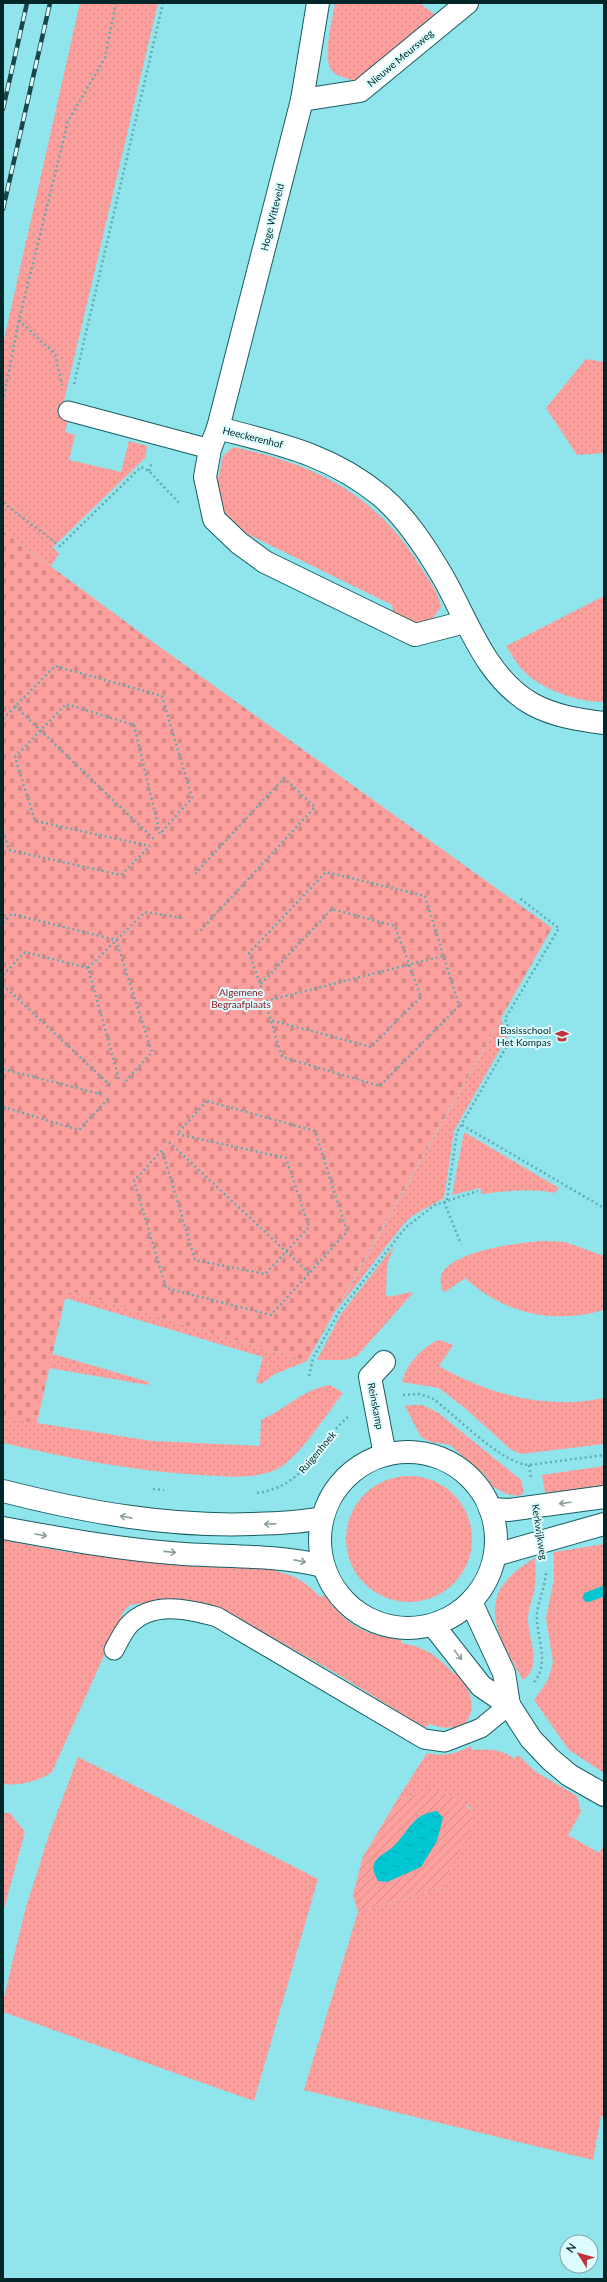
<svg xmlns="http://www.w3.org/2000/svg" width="607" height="2282" viewBox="0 0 607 2282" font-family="Lato,sans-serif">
<defs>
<pattern id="grass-dots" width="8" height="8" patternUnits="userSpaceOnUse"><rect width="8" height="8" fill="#fd9f9c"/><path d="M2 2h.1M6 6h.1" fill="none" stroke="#d78986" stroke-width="1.8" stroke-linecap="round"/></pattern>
<pattern id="cemetery-stones" width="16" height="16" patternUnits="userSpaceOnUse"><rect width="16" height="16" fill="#fd9f9c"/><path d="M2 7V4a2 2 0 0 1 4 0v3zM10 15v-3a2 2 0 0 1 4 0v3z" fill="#d78986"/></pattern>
<pattern id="garden-furrows" width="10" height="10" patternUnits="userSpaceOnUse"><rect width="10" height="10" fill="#fd9f9c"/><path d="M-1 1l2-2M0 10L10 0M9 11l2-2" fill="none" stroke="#d78986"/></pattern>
<pattern id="water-ripples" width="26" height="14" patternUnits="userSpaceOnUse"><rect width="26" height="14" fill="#02c6d1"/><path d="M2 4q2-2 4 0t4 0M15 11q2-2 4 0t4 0" fill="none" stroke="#02aab3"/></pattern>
</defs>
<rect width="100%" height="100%" fill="#90e4eb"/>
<g fill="url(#grass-dots)">
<path d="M80,3H158L63,405L71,408L65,432L75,435L69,460L121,472L129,441L147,446L145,458L53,547L59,554L51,566L3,531V344Z"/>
<path d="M335,3H419L437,16L357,81C349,79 339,77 333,72C321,60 333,18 335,3Z"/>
<path d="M586,359L604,362V453L577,455L546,408Z"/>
<path d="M233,447C314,464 376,494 420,566C428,579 438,591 441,607L433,618L420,625L394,618L392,605L235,528L218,511L214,497L223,456Z"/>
<path d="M604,596V702C577,702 538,689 520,667C515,661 511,653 506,646Z"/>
<path d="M501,1019L507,1037L454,1131L444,1198L412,1216L402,1226L336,1311Z"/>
<path d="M464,1132L559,1188L555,1193C531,1188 506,1191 482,1194L480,1188L452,1195Z"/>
<path d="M542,1241L565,1242L604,1256V1310C554,1325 503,1313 465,1278L445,1292L442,1290C441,1284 439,1278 443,1272C458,1250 518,1243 542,1241Z"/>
<path d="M394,1246L387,1265L386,1295L388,1297L411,1292L412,1294L357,1356L345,1360H317L341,1314Z"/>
<path d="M67,1290L307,1361L275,1374L261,1384L256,1382L263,1357L65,1298Z"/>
<path d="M439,1340L453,1345L439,1366C489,1395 547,1410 604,1398V1444L521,1454L510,1449L466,1409L439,1388L402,1382C406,1365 423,1346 439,1340Z"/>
<path d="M53,1354L149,1382L148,1385L49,1368Z"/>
<path d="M330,1385L343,1393C328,1412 296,1462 275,1470C251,1480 226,1476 200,1475C133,1471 68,1458 3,1443V1389L37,1423L152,1441L260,1446L261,1420C286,1409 303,1389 330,1385Z"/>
<path d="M410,1405H422L437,1412L521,1480L524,1493L519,1496L506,1494L492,1486L485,1475L450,1445L431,1442L421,1437L405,1406Z"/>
<path d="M604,1466V1486L545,1493L542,1475Z"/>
<circle cx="409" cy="1539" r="63"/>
<path d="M3,1540L66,1552L119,1558L275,1567V1571C295,1575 306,1582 320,1597L324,1595C348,1626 361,1634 401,1640V1643C424,1646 439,1657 454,1674L458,1672C472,1692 482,1718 453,1731L452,1727L444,1728L429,1724L425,1728L339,1675L240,1619L206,1605L170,1600L130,1605L124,1611L52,1772C39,1781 20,1786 3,1784Z"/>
<path d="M604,1544V1773L569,1750L534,1700L548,1680L553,1662L546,1618L554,1579V1552Z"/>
<path d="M535,1558C535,1566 536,1575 535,1583C535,1594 529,1605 528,1617C527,1638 544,1665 523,1680C494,1630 473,1594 535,1558Z"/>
<path d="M471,1746L472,1750C487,1749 502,1749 514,1759L518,1755L536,1772L577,1796L581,1812L568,1835L599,1853L604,1845V2116H601L593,2160L304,2090L358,1912L441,1888L471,1808C441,1786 432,1790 397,1800L427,1753C444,1757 455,1754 471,1746Z"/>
<path d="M78,1757L318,1879L254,2101L3,2012V2001L26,1907L50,1832Z"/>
<path d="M3,1813H10L25,1832L3,1912Z"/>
</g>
<path fill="url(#cemetery-stones)" d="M3,531L157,645L552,928L307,1361L67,1290L37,1423L3,1417Z"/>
<path fill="url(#garden-furrows)" d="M431,1790C453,1796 467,1797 475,1821L441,1888L358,1912L353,1895L363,1857L397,1800Z"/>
<path fill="url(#water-ripples)" d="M437,1811L443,1818L437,1841L421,1867L387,1882L378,1881C365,1858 383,1857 395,1845C410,1829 413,1814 437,1811Z"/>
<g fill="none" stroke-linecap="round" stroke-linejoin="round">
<path stroke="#02c6d1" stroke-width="10" d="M588,1597L604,1591"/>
<defs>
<g id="lane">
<path d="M68,411L210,449"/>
<path d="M114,1650C118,1642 123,1633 128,1626C151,1600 188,1609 217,1617L424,1739L445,1742L481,1728L509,1705"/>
</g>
<g id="street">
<path d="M318,3L302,100L218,428L210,449L205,477L214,519L239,543L265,562L415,635L465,622"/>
<path d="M302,100L360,91L467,3"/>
<path d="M218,428C279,444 330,454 381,496C406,517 426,548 443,577C468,621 485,677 532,704C554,716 579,720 604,723"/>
<path d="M384,1362L370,1377L385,1455"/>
<path d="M471,1602L504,1673L509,1705"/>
<path d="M433,1625L481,1686L509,1705L531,1739L550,1759L569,1775L604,1795"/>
</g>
<g id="secondary">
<circle cx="408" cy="1540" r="88"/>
<path d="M3,1491C85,1512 168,1527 253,1524C276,1523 299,1523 322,1518"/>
<path d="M490,1509L508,1510L604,1497"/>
<path d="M3,1528C63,1539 123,1550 184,1554C230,1557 278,1555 323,1566"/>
<path d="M495,1555L604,1524"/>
</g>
</defs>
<use href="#lane" stroke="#185d62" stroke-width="21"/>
<use href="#street" stroke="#185d62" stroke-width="24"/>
<use href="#secondary" stroke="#185d62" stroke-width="24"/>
<g stroke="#64aab0" stroke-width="2.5" stroke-dasharray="2 3" stroke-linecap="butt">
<path d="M19,320L55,354L62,385"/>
<path d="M74,384L163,3"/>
<path d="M3,401L19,320L68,121L105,58L116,3"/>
<path d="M149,471L152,462"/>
<path d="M3,503L60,546L141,467L149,471L180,504"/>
<path d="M15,706L155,840"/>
<path d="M3,719L55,666L162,696L192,798L160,834L134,725L66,704L15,757L35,821L150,846"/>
<path d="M3,831L9,850L121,875L150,846"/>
<path d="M195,874L284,778L315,807L200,931"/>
<path d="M3,923L12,914L116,940L152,1052L124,1083"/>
<path d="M88,968L145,912L183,918"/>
<path d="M3,975L25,952L88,968L119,1079"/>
<path d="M261,984L332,909L395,926L421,997L371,1047L271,1020"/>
<path d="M3,985L112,1087"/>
<path d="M263,992L249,953L326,872L425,896L459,1006L380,1086L282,1057L268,1011"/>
<path d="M266,1001L443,956"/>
<path d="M3,1069L105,1095"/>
<path d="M207,1101L315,1131L347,1232L271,1315L166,1288L134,1181L162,1150L195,1260L265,1274L309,1227L286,1158L177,1134Z"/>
<path d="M3,1107L79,1130L109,1098"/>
<path d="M462,1125L604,1208"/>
<path d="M169,1142L309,1273"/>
<path d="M447,1200L457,1132L512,1037L505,1019L559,928L518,897"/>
<path d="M444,1202L461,1244"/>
<path d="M309,1376L313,1358L339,1312L406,1227L435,1205L478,1191"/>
<path d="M403,1395L419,1394L432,1398C457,1416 500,1463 529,1465L604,1455"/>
<path d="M529,1465L531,1479"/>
<path d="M153,1489L164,1490"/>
<path d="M257,1493C307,1486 315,1445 348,1417"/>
<path d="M534,1682C551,1663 535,1634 537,1613C539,1598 546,1585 546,1570"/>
</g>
<use href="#lane" stroke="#fff" stroke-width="19"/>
<use href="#street" stroke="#fff" stroke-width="22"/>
<use href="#secondary" stroke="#fff" stroke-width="22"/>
<defs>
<g id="rail">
<path d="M3,109L27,3"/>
<path d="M3,209L50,3"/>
</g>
</defs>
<use href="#rail" stroke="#194649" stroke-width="4.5"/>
<use href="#rail" stroke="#dcfcfe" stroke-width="3" stroke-dasharray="9" stroke-linecap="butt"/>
</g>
<defs><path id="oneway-shaft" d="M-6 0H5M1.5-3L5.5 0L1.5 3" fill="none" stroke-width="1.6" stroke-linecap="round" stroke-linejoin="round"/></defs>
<g stroke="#8c9d9e">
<use href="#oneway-shaft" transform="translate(565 1503) rotate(173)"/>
<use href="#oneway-shaft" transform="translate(126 1517) rotate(-169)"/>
<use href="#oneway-shaft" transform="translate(270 1524) rotate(178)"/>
<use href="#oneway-shaft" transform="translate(41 1535) rotate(10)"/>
<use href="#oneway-shaft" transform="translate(170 1552) rotate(6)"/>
<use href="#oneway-shaft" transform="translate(300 1561) rotate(11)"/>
<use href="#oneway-shaft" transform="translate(458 1655) rotate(52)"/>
</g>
<defs>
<symbol id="school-bare" viewBox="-9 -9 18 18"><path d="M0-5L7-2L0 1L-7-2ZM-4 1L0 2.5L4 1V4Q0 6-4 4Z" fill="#c2323c" stroke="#dcfcfe" stroke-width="2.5" paint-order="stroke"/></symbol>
</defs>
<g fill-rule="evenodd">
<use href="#school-bare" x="552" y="1026" width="20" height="20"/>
</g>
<g text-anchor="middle" stroke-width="4" stroke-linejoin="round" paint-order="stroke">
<g font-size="10" fill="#002628" stroke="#dcfcfe">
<text transform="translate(400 58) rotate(-40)" y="4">Nieuwe Meursweg</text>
<text transform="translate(272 217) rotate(-76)" y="4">Hoge Witteveld</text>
<text transform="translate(253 437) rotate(14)" y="4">Heeckerenhof</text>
<text transform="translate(376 1406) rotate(79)" y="4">Reinskamp</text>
<text transform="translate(317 1452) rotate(-50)" y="4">Ruigenhoek</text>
<text transform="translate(540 1532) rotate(81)" y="4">Kerkwijkweg</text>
</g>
<g font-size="10" fill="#8f1a25" stroke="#dcfcfe">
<text x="241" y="996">Algemene<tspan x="241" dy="12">Begraafplaats</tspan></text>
</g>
<g font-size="10" fill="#002628" stroke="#dcfcfe" text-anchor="end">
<text x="551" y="1034">Basisschool<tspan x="551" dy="12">Het Kompas</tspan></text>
</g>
</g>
<rect width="607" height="2282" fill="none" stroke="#002628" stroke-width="8"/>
<g transform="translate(579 2254) rotate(307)"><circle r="19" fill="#dcfcfe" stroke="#84a6a8"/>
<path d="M0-3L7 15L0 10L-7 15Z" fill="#c2323c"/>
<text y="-6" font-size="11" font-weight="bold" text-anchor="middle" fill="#002628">N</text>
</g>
</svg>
